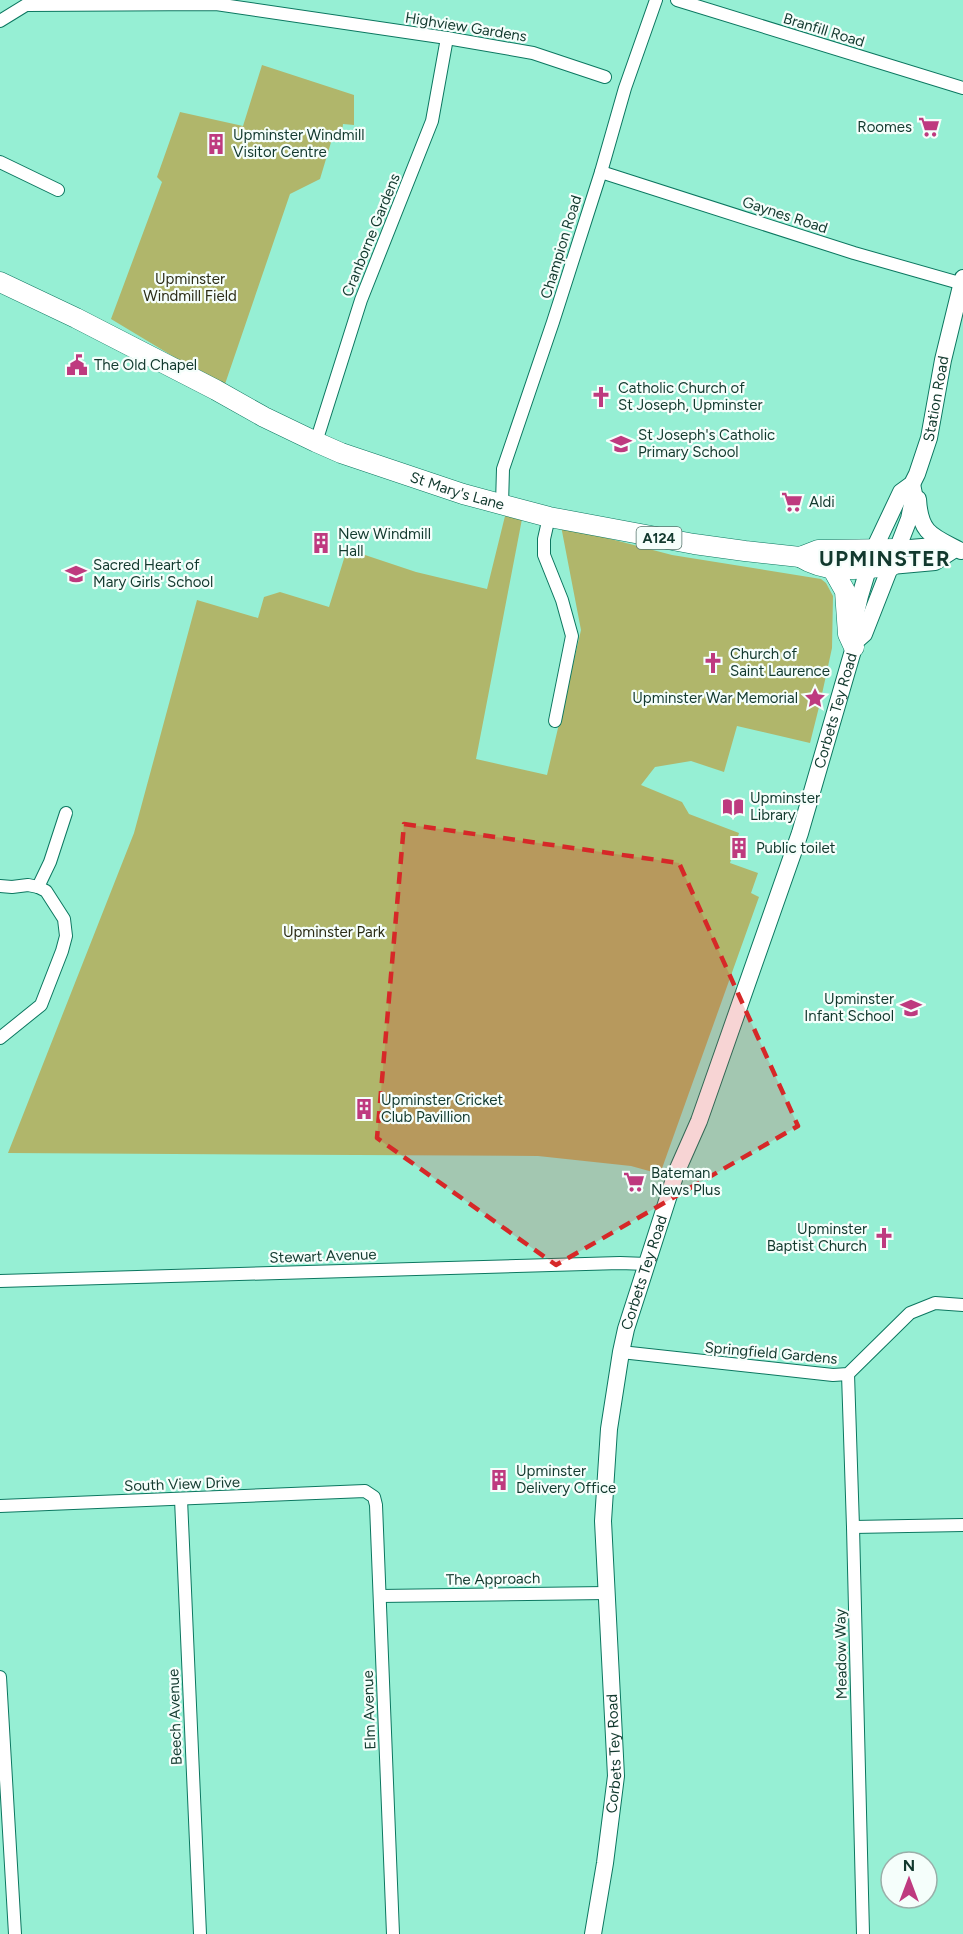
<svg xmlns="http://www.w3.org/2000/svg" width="963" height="1934" viewBox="0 0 963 1934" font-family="Figtree,sans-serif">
<rect width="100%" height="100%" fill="#96efd4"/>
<g fill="#b0b66b">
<path d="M262,65L354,95V125L343,124L341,139H332L320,179L290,194L224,387L111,319L162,182L157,177L180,112L243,126Z"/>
<path d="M505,516L522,519L476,759L547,775L581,630L561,526L672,555L821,579L826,583L833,596L832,648L822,694H815L812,703L819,707L810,743L737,726L724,772L691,761L655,767L641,785L682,802L689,814L739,833L730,863L758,873L751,893L759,897L660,1174L631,1166L538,1156L8,1153L134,833L197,600L258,618L264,597L280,592L329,607L347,549L416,572L487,589Z"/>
</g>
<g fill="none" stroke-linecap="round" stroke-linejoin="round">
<defs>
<g id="street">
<path d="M677,0L963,88"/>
<path d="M0,21L26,5L216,4L447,38L533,53L605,77"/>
<path d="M0,162L58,190"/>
<path d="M601,172L854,253L963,284"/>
<path d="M316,442L361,300L432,121L447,38"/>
<path d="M502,504L503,469L553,322L601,172L625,88L656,0"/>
<path d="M549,517L544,539V555L562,600L572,636L555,721"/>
<path d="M0,886L12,887L28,885L38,887L46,891L64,919L66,936L62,951L41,1005L0,1038"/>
<path d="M38,887L50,862L66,813"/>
<path d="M0,1281L620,1263L647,1264"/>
<path d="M621,1352L833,1375L848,1374L910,1313L935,1303L963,1305"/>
<path d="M848,1374L853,1527L863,1934"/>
<path d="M181,1499L200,1934"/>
<path d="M0,1506L365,1491L374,1497L376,1505L393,1934"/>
<path d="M853,1527L963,1525"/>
<path d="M380,1596L607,1593"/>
<path d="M0,1677L15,1934"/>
</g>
<g id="secondary">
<path d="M918,499C920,534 932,536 961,551"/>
<path d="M898,549L934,546L947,550"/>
<path d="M891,566L935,562L952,551"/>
<path id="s1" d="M854,634L852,630L860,596L874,549L901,492L912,484L917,474L929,438L943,360L963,278"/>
<path id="s2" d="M593,1934L605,1863L616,1776L603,1521L609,1429L621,1352L626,1329L676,1173L699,1121L800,833L854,647L856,641L864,634L909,519L914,494L912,484"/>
</g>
<g id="primary">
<path id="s3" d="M0,282L76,318L216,390L264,417L316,442L341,453L463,494L549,517L694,544L745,551L800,557L818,550L898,549"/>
<path d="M800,557C829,575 859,569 891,566"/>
<path d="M832,568L845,591L848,634L854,647"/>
</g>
</defs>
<use href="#street" stroke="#0c7760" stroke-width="14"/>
<use href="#secondary" stroke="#0c7760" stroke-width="18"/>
<use href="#primary" stroke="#0c7760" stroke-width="21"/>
<use href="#street" stroke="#fff" stroke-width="12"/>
<use href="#secondary" stroke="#fff" stroke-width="16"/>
<use href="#primary" stroke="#fff" stroke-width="20"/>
</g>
<path fill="#d62828" fill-opacity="0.2" stroke="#d62828" stroke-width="4.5" stroke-dasharray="12 8" stroke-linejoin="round" d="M404,824L679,863L798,1126L556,1265L377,1138Z"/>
<defs>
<symbol id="supermarket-bare" viewBox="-9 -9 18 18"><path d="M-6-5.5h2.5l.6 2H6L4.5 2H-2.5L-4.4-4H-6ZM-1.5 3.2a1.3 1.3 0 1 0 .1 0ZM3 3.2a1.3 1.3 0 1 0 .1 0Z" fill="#be3a7f" stroke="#f5fefb" stroke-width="2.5" paint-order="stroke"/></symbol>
<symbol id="building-bare" viewBox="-9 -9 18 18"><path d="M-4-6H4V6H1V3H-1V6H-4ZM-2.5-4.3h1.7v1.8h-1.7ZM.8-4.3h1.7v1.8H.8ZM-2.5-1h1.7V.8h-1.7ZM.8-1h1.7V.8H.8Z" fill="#be3a7f" stroke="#f5fefb" stroke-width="2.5" paint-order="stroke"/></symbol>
<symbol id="civic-bare" viewBox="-9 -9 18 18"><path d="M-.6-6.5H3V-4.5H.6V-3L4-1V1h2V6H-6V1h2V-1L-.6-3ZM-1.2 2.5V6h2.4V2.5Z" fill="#be3a7f" stroke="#f5fefb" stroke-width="2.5" paint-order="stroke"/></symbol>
<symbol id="church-bare" viewBox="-9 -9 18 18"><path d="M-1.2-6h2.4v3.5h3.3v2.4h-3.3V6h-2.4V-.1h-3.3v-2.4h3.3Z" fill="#be3a7f" stroke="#f5fefb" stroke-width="2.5" paint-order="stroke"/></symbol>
<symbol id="school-bare" viewBox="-9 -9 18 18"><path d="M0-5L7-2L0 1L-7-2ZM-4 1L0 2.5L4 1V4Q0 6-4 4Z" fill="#be3a7f" stroke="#f5fefb" stroke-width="2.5" paint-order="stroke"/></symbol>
<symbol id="sight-bare" viewBox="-9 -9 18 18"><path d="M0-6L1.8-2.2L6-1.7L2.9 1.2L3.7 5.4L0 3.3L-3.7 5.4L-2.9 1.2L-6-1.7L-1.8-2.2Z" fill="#be3a7f" stroke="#f5fefb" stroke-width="2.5" paint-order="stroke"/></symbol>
<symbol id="library-bare" viewBox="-9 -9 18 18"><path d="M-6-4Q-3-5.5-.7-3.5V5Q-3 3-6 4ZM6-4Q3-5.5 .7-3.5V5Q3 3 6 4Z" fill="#be3a7f" stroke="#f5fefb" stroke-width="2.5" paint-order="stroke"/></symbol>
</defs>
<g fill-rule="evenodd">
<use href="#supermarket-bare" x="914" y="112" width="30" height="30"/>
<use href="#building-bare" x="201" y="129" width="30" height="30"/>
<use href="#civic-bare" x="62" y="350" width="30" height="30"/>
<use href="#church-bare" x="586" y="382" width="30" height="30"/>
<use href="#school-bare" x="606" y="429" width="30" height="30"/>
<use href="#supermarket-bare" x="777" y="487" width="30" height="30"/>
<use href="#building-bare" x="306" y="528" width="30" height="30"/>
<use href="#school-bare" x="61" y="559" width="30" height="30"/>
<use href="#church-bare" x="698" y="648" width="30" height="30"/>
<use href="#sight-bare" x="800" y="683" width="30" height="30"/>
<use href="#library-bare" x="718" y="792" width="30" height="30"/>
<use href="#building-bare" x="724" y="833" width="30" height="30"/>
<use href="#school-bare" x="896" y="993" width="30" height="30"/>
<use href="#building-bare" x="349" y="1094" width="30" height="30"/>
<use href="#supermarket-bare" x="619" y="1167" width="30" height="30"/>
<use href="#church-bare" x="869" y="1223" width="30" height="30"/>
<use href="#building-bare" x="484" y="1465" width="30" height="30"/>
</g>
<g text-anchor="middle" stroke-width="4.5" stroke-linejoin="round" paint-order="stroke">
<rect fill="#f5fefb" stroke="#56746c" stroke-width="1.5" x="636.5" y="527" width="45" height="22" rx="4.5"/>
<g font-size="14" font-weight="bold" fill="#12392e">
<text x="659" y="543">A124</text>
</g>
<g font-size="15" fill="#12392e" stroke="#f5fefb">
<text transform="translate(466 27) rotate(9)" y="5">Highview Gardens</text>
<text transform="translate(824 30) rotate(17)" y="5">Branfill Road</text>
<text transform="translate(785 215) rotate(18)" y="5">Gaynes Road</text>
<text transform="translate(371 235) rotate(-68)" y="5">Cranborne Gardens</text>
<text transform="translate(561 247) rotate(-73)" y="5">Champion Road</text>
<text dy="5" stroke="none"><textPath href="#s1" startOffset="254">Station Road</textPath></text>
<text dy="5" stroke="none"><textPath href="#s3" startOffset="504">St Mary's Lane</textPath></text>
<text dy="5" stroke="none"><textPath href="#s2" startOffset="1262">Corbets Tey Road</textPath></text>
<text transform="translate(323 1256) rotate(-2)" y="5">Stewart Avenue</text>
<text dy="5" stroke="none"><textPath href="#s2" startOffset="668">Corbets Tey Road</textPath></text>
<text transform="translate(771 1353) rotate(5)" y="5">Springfield Gardens</text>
<text transform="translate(182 1484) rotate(-2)" y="5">South View Drive</text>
<text transform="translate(493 1579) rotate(-1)" y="5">The Approach</text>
<text transform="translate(841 1654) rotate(-91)" y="5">Meadow Way</text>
<text transform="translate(369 1710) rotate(-92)" y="5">Elm Avenue</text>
<text transform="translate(175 1717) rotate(-92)" y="5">Beech Avenue</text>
<text dy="5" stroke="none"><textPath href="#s2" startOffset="182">Corbets Tey Road</textPath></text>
</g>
<g font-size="15" fill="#12392e" stroke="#f5fefb" text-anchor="start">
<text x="912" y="132" text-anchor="end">Roomes</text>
<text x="233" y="140">Upminster Windmill<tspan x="233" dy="17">Visitor Centre</tspan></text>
<text x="94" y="370">The Old Chapel</text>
<text x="618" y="393">Catholic Church of<tspan x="618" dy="17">St Joseph, Upminster</tspan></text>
<text x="638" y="440">St Joseph's Catholic<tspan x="638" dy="17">Primary School</tspan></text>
<text x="809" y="507">Aldi</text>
<text x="338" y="539">New Windmill<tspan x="338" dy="17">Hall</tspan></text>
<text x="93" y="570">Sacred Heart of<tspan x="93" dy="17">Mary Girls' School</tspan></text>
<text x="730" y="659">Church of<tspan x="730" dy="17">Saint Laurence</tspan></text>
<text x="798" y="703" text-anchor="end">Upminster War Memorial</text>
<text x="750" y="803">Upminster<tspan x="750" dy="17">Library</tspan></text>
<text x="756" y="853">Public toilet</text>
<text x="894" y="1004" text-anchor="end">Upminster<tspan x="894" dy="17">Infant School</tspan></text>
<text x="381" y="1105">Upminster Cricket<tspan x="381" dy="17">Club Pavillion</tspan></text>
<text x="651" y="1178">Bateman<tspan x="651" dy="17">News Plus</tspan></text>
<text x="867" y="1234" text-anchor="end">Upminster<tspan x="867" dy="17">Baptist Church</tspan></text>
<text x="516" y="1476">Upminster<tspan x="516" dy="17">Delivery Office</tspan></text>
</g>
<g font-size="15" fill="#2c2d17" stroke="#f5fefb">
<text x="190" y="284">Upminster<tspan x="190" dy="17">Windmill Field</tspan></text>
<text x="334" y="937">Upminster Park</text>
</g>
<g font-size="21" font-weight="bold" letter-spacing="1.5" fill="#12392e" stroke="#f5fefb">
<text x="885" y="566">UPMINSTER</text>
</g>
</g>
<g transform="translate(909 1880)"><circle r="28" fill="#f5fefb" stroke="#9aafa9" stroke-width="1.5"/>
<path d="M0-4.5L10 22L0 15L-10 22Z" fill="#be3a7f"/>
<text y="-9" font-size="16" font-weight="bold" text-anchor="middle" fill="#12392e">N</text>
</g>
</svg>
